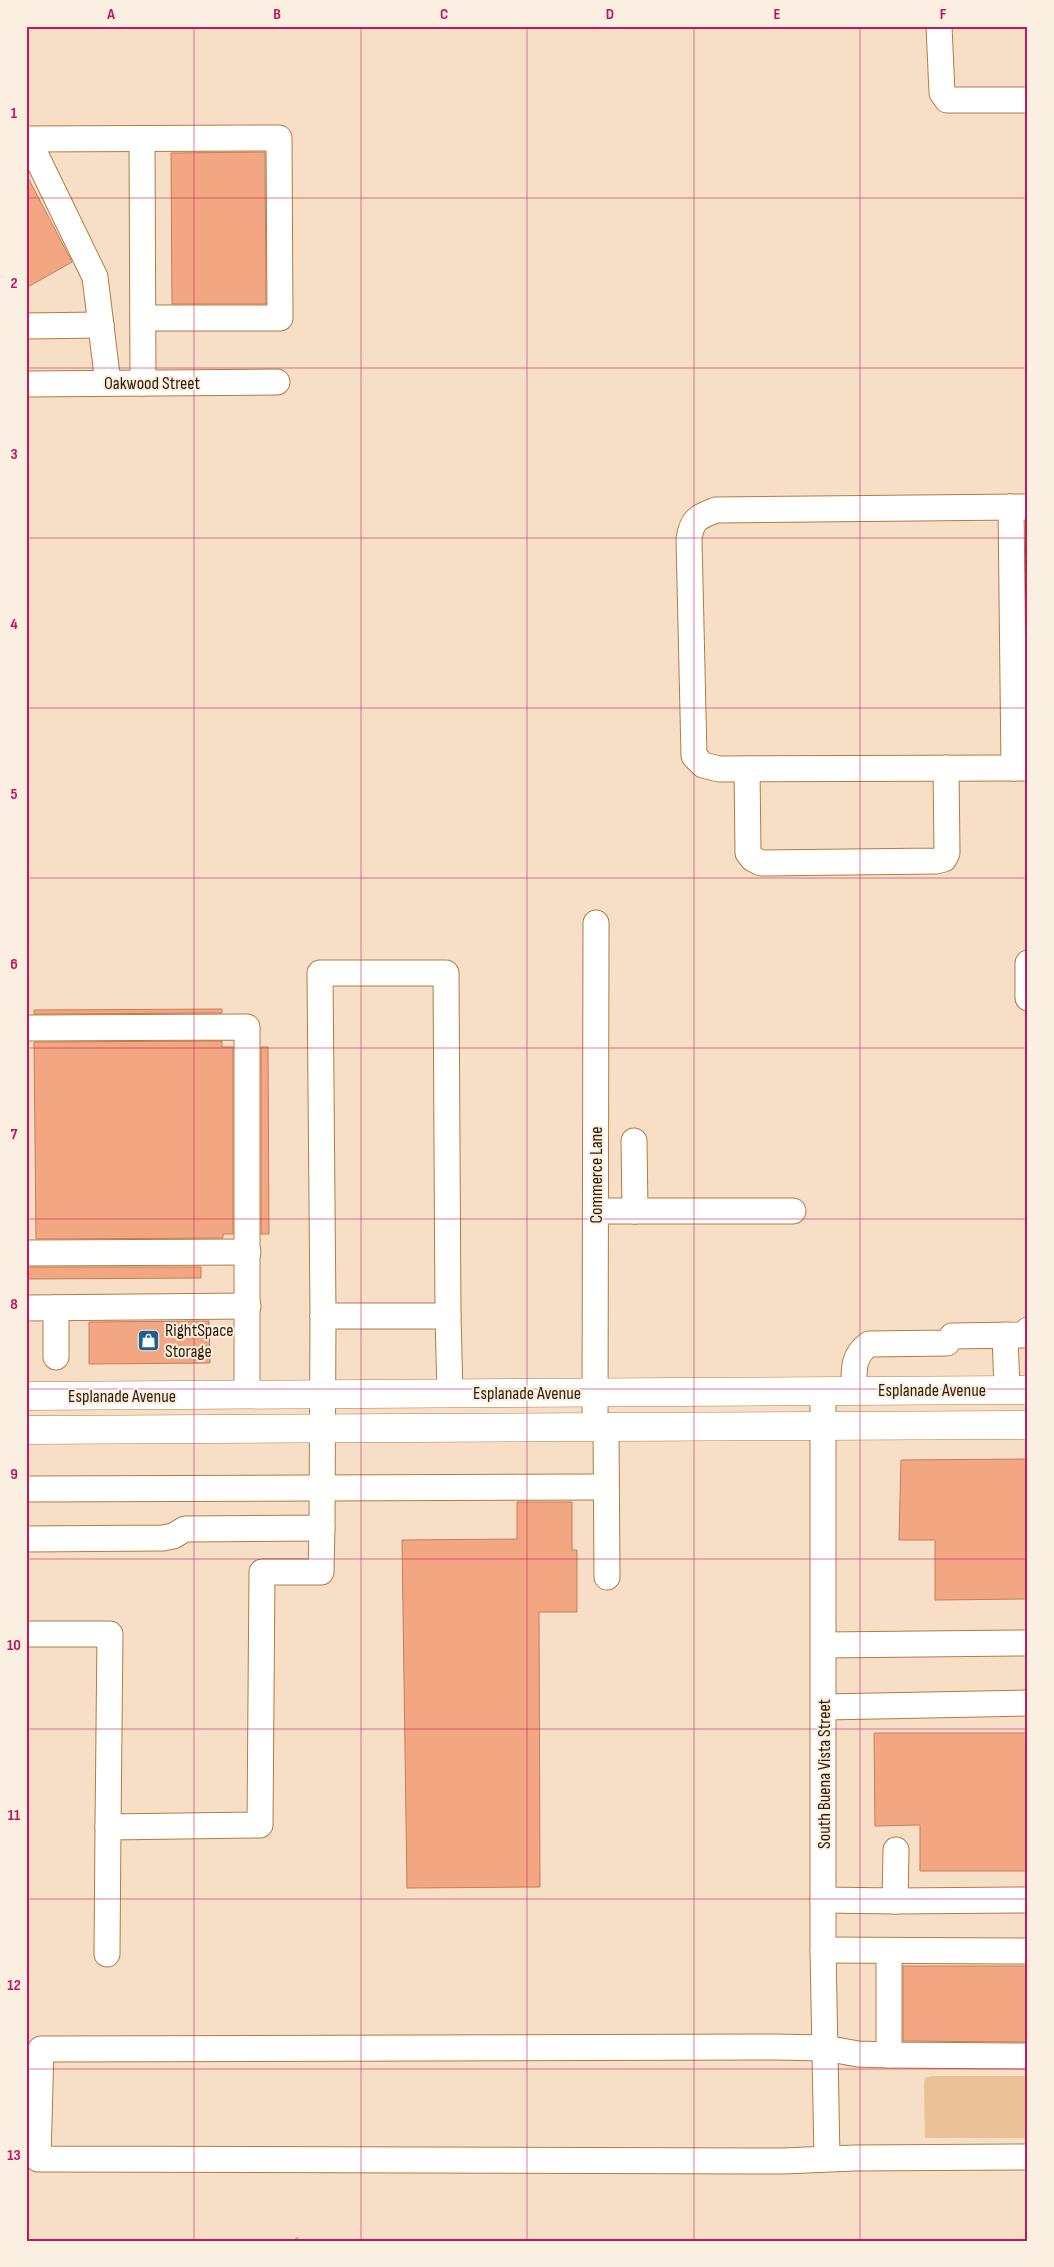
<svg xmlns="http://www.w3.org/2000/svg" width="1054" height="2267" viewBox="0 0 1054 2267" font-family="'Sofia Sans Condensed',sans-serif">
<rect width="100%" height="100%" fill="#f7dfc7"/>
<path fill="#ebc197" d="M931,2076H1028V2138H925L924,2083L925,2078Z"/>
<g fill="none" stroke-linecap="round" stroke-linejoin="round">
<path stroke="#9cb971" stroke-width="5" d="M296,2241L297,2240"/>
</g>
<g fill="#f2a782" stroke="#c77d59">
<path d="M265,152L266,304H172L171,153Z"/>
<path d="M26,174L72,262L26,288Z"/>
<path d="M222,1009V1013L34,1014V1010Z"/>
<path d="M222,1041V1047H233V1234H223V1238L36,1239L34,1042Z"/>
<path d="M261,1047H268L269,1234H261Z"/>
<path d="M26,1267H201V1278L26,1279Z"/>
<path d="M209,1321L210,1363L89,1364V1322Z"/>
<path d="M1028,1459V1599L935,1600V1540H899L901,1460Z"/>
<path d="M517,1502H572V1550H577V1612H539L540,1887L407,1888L402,1540L517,1539Z"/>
<path d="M874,1733H1028V1871H920V1825L875,1826Z"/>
<path d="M903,1966H1028V2042L903,2041Z"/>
</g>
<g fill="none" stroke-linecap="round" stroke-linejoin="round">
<defs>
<g id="minor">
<path d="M939,26L942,93L947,100H1028"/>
<path d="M26,139L279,138L280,318H143"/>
<path d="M28,139L95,277L108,383"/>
<path d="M142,139L143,383"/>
<path d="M26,326L101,325"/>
<path d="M26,384L277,382"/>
<path d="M1011,507L1014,768"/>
<path d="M1028,507L716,510C698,517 692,519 689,539L694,756L703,765L719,769L1028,768"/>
<path d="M747,769L748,853L753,859L761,863L936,861L944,859L947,853L946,768"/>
<path d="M1028,963V998"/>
<path d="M26,1028L247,1027V1395"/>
<path d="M634,1141L635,1211"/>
<path d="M596,1211H793"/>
<path d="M26,1253L248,1252"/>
<path d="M26,1308L248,1306"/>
<path d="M56,1308V1357"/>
<path d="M323,1316L320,973H446L448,1316"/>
<path d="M1005,1335L1007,1390"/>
<path d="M854,1390C854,1371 852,1356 869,1344L947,1343L952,1336L1025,1335L1028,1330"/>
<path d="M823,1391V1950L827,2158"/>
<path d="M595,1427L596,923"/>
<path d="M606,1427L607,1577"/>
<path d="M26,1489L606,1487"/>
<path d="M26,1539L163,1538L173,1536L185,1529L322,1528L323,1316H448L450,1394"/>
<path d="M26,1634H110L108,1827L260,1825L262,1572H321L322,1528"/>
<path d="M824,1645L1028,1643"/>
<path d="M824,1707L1028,1703"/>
<path d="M823,1900L895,1901L896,1850"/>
<path d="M895,1901L1028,1900"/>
<path d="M823,1950L1028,1951"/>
<path d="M889,1951V2055L1028,2056"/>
<path d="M107,1954L108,1827"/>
<path d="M889,2055L858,2054L825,2048L775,2047L41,2049L38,2159L783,2161L855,2158L1028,2157"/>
</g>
<g id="major">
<path d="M26,1396L1028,1390"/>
<path d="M26,1430L1028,1425"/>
</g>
</defs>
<use href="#minor" stroke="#b47c3e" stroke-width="27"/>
<use href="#major" stroke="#b47c3e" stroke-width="29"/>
<use href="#minor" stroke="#fff" stroke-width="25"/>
<use href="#major" stroke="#fff" stroke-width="28"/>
</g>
<path fill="none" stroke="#c2185b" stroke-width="1" stroke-opacity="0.55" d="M194,26V2241M361,26V2241M527,26V2241M694,26V2241M860,26V2241M26,198H1028M26,368H1028M26,538H1028M26,708H1028M26,878H1028M26,1048H1028M26,1219H1028M26,1389H1028M26,1559H1028M26,1729H1028M26,1899H1028M26,2069H1028"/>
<defs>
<symbol id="shop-square" viewBox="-11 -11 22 22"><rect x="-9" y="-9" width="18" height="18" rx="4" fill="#1b5f94" stroke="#fbefe2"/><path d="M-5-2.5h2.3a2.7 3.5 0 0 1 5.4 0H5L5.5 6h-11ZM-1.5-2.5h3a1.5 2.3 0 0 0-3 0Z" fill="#fff"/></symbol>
</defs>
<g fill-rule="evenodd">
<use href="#shop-square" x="136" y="1328" width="25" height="25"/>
</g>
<g text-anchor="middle" stroke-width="4" stroke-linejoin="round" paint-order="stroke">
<g font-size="18" fill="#311b02" stroke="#fbefe2">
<text x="152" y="389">Oakwood Street</text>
<text transform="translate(596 1175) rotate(-90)" y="6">Commerce Lane</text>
<text x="932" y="1396">Esplanade Avenue</text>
<text x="527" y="1399">Esplanade Avenue</text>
<text x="122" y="1402">Esplanade Avenue</text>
<text transform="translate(824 1774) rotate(-90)" y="6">South Buena Vista Street</text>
</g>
<g font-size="18" fill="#311b02" stroke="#fbefe2" text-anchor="start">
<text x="165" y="1336">RightSpace<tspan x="165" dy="21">Storage</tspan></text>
</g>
</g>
<rect width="1054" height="2267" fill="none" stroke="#fbefe2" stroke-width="55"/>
<rect x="28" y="28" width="998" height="2212" fill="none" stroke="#c2185b" stroke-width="2"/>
<g font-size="16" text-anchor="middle" font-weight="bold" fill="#c2185b">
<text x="111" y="19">A</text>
<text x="277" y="19">B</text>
<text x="444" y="19">C</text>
<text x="610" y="19">D</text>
<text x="777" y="19">E</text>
<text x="943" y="19">F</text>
<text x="14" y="118">1</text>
<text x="14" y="288">2</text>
<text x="14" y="459">3</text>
<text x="14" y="629">4</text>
<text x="14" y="799">5</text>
<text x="14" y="969">6</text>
<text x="14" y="1139">7</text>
<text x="14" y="1309">8</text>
<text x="14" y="1479">9</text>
<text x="14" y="1650">10</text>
<text x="14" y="1820">11</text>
<text x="14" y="1990">12</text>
<text x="14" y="2160">13</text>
</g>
</svg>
